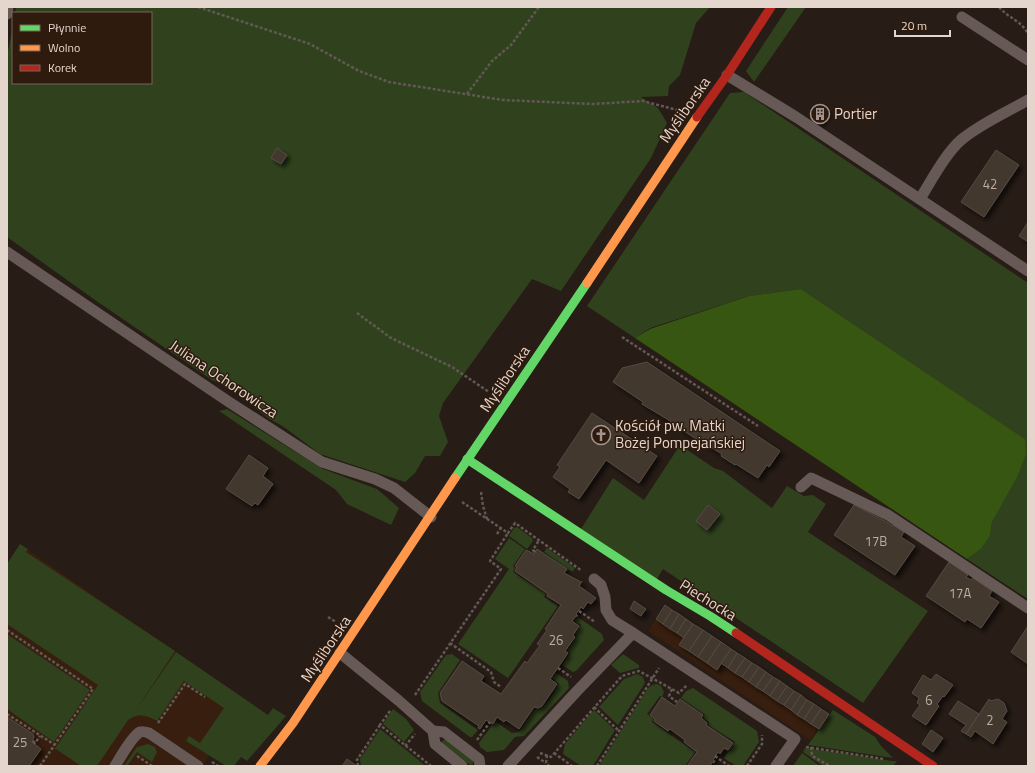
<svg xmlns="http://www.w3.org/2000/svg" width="1035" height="773" viewBox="0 0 1035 773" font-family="'Titillium Web',sans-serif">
<defs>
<filter id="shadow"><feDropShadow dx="3.5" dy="3.5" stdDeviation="2" flood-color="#0009"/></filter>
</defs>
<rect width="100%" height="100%" fill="#271c16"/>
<g fill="#371e0e">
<path d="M20,544L109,606L261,710L213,750L202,766H7V563Z"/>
<path d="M665,605L829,714L810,740L648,631Z"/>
</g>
<g fill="#30421d">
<path d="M16,7H710L696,23L680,75L669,86L668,96L641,97L658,108L667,123L651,158L561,291L532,279L443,403L439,416L448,442L440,456H425L415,473L405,482L320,454L284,427L268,418L253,406L238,391L212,380L95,300L7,237V55L13,27V83H151V13H15Z"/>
<path d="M788,7H806L754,82L746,71Z"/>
<path d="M744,92L1028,283V599L967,559L981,549L990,536L992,522L1002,502L1025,439L801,289L749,296L650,328L635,338L587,306L730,93Z"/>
<path d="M227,409L323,469L377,489L399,508L391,525L347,504L336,490L219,411Z"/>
<path d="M680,445L714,468L723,471L772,508L787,486L804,496L813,495L826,504L808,532L928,611L863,703L663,569L657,579L581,529L613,478L644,500Z"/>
<path d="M517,527L532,538L533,541L527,549L509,536L514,528Z"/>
<path d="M509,538L525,549L513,566L515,568L513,572L546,594L544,597L558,606L508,678L458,644L509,569L495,559Z"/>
<path d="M20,544L28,549L26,552L175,651L134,713L176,652L268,715L273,708L286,716L247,761L241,757L234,766H226L186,741L189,736L200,743L224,708L184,681L157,721C147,715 138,712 128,720L97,766H81L56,749L54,750L98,685L7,624V564Z"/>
<path d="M547,548L575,568L572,572L544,552Z"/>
<path d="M578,617L602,634L604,640L576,671L573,672L562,665L570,653L567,651L577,636L575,634L581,625L574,621Z"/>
<path d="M7,634L90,690L54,742L7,709Z"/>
<path d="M452,654L460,660L438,693L440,703L478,730L472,737H470L422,701L420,692L446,655Z"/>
<path d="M623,654L639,665V668L620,673L611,665Z"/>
<path d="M556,673L568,681L569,688L524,736L515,737L504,750L487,752L480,747L479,743L492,725L493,726L496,722L512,733L519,732L534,709C546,711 553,692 559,684L552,678Z"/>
<path d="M637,674L643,677L645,683L618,725L599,707L624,679Z"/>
<path d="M657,684L661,686L664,692L662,697L660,696L647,714L654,719L652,722L695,752L685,766H599L648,688L652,685Z"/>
<path d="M693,688L757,731L759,742L743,766H736L724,758L735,742L708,725L709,722L703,718L705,715L681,698L686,691Z"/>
<path d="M393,709L406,719L414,730L404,742L383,724Z"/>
<path d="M594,710L615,730L593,766H581L563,754L565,744Z"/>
<path d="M833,710L875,737L881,746L893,758L808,745Z"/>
<path d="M380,729L426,766H361L360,759Z"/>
<path d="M444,740H446L473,761V764L470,765L442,744V741Z"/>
<path d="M148,744L155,747L157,752L152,762L137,752L127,766H124L137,747Z"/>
<path d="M805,748L892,761H897L893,766H823L803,752Z"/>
<path d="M802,753L820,766H793Z"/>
</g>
<path fill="#375612" d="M801,289L1025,439L1026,454L1017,477L992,522L990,536L981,549L967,559L635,338L650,329L749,296Z"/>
<g fill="#42372d" stroke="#544b44" filter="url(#shadow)">
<path d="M819,106L828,112L820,123L811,117Z"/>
<path d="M277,148L287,155L281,164L271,158Z"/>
<path d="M996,150L1019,165L984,217L961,202Z"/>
<path d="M1028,222V242L1019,236Z"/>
<path d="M647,362L780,451L769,467L767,465L758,478L736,464L735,465L721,456L722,454L696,438V439L681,429L682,428L642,404L643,402L613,382L622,368Z"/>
<path d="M592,413L657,456L639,483L606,460L579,499L568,492L570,489L553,477L560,467L557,465Z"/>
<path d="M249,455L268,468L263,476L273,484L258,505L255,503L252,506L226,489Z"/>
<path d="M708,505L720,514L707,530L696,521Z"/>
<path d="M854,505L885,521L893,526V525L904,532L901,537L915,546L895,575L834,535Z"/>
<path d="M537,549L567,569L564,573L581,582L582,581L579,586L596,598L591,604L588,602L583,609L581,607L576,614L578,616H576L572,621L579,626L573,635L575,637L565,651L568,653L550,679L557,684L542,706L538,708L534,707L519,729L506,720L504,722L497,717L493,724L486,720L480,729L478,728L479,726L442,701L440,693L462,661L484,676L481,681L501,694L525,661L527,663L540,645L537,644L547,630L545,629L561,605L547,596L548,594L515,571L517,567L515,566L526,550L534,554Z"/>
<path d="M949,562L968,575L966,577L971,580L973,578L992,591L989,596L999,602L981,628L967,619L965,622L926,596Z"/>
<path d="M634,601L646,609L641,616L630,609Z"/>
<path d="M665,605L672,610L663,624L656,619Z"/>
<path d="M672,610L679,614L670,629L663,624Z"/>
<path d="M679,614L686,619L677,633L670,629Z"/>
<path d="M686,619L693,624L684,638L677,633Z"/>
<path d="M693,624L703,630L689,651L679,645Z"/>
<path d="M1028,626V664L1011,652Z"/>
<path d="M703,630L712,636L698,657L689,651Z"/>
<path d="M712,636L721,642L707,663L698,657Z"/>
<path d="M721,642L731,649L717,670L707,663Z"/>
<path d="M731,649L737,653L728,668L721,663Z"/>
<path d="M737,653L745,658L735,673L728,668Z"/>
<path d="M745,658L752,663L742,677L735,673Z"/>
<path d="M752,663L759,667L749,682L742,677Z"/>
<path d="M759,667L766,672L756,687L749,682Z"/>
<path d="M766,672L773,677L763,691L756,687Z"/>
<path d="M936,674L953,685L944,697L943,696L937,704L939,706L926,725L912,716L920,705L917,703L919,698L912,693L923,675L931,680Z"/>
<path d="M773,677L780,681L770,696L763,691Z"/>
<path d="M780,681L787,686L777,701L770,696Z"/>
<path d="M787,686L794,691L784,705L777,701Z"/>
<path d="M794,691L801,695L791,710L784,705Z"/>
<path d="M801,695L807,700L797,715L791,710Z"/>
<path d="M662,697L675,706L680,699L703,715L701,718L707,723L706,725L733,743L728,750L724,748L720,754L718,752L713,760L715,761L714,763L712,762L710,766H687L697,752L684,742L685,740L670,729L668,731L654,721L655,719L650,715Z"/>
<path d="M989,699L991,701L998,699L1004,703L1007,711L1002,719L1007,722L993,744L975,731L971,737L966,734Z"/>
<path d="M807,700L814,704L804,719L797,715Z"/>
<path d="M958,701L979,714L966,734L961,731L966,725L949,714Z"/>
<path d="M814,704L821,709L811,724L804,719Z"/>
<path d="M821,709L829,714L819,729L811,724Z"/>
<path d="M7,717L33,734L34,737L32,742L41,749L29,766H7Z"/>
<path d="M931,730L943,738L933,752L922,744Z"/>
<path d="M347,759L357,766H342Z"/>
</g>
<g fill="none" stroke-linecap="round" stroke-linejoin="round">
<g stroke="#625854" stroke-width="2.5" stroke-dasharray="3 2" stroke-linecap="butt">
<path d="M198,7L310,44L359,71L389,82L503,100L593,104L643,101L677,110"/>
<path d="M999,7C1008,18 1022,21 1028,34"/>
<path d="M467,94L492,61L511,45L539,7"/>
<path d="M357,313L391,338L452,367L489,392"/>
<path d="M622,337L758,426"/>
<path d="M481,492L483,506L487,519"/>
<path d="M462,502L508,533L515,523L582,571"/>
<path d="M497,534L501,528"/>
<path d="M535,552L533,550L539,540"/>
<path d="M579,611L595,622"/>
<path d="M328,617L336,622"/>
<path d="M7,630L93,689L40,766"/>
<path d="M450,643L491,672L494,682L501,687"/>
<path d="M558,668L571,677"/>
<path d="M672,689L669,696L677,702"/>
<path d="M415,695L501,569L490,561L508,533"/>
<path d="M594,707L619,731"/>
<path d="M390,711L380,725L431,766"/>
<path d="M7,714L55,745"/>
<path d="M158,723L185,684L205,697"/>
<path d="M477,740L490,722"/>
<path d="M33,741L35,743L40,736"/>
<path d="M405,746L415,734"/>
<path d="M806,747L884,759"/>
<path d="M811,747L812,756L830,766"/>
<path d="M540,753L551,757L622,676L639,671L679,693L687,685"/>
<path d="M554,753L572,766"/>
<path d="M547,755L546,763L549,766"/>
<path d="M137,756L152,766"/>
<path d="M715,756L729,766"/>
<path d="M537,757L546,763"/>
<path d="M212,762L218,766"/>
<path d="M358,766L357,760L380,725"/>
<path d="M597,766L659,668"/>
<path d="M747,766L762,744V735"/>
</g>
<g stroke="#675a56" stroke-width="11">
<path d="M7,14L8,7"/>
<path d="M962,17L1028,60"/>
<path d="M727,75L796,117L1028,271"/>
<path d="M920,199C931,181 946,153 961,140C980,124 1007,112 1028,100"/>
<path d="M7,252L229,402L322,462L375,479L394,488L431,517"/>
<path d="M801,487L811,478L888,515L1028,608"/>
<path d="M594,579L601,585L605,597L606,610L612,620L633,633"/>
<path d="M340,653L398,700L433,731L444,732L479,759L480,766"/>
<path d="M433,731L435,744L462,766"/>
<path d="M115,766C120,758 132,736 140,732C143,731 146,732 149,733L198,766"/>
<path d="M508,766L577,691L633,633L795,739L776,766"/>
</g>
<g stroke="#63d668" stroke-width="9">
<path d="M467,459L666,590L710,616L736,633"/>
<path d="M455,478L587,283"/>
</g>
<g stroke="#ff974d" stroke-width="9">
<path d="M587,283L697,117"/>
<path d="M260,766L293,723L455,478"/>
</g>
<g stroke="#b3261e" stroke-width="9">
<path d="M697,117L727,75L771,7"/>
<path d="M736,633L933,766"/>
</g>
</g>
<defs>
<symbol id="building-ring" viewBox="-11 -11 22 22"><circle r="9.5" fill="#2f1b0e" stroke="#a2948d" stroke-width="1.5"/><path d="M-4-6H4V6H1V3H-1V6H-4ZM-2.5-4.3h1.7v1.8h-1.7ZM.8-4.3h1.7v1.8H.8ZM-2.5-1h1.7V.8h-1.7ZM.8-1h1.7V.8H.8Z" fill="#a2948d"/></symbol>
<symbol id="church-ring" viewBox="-11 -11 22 22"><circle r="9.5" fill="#2f1b0e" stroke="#a2948d" stroke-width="1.5"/><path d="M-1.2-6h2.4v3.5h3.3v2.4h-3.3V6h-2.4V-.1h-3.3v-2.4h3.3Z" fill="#a2948d"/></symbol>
</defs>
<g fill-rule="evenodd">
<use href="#building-ring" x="809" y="103" width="22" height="22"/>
<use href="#church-ring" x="590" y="424" width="22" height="22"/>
</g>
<g text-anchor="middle" stroke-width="3" stroke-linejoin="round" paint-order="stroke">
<g font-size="13" fill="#bcaea5">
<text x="990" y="189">42</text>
<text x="876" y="546">17B</text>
<text x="960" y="598">17A</text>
<text x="556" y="645">26</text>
<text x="929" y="705">6</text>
<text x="990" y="725">2</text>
<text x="20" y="747">25</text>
</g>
<g font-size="15" fill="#e4d5cd" stroke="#2f1b0e">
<text transform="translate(685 110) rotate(-55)" y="5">Myśliborska</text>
<text transform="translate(224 379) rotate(34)" y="5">Juliana Ochorowicza</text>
<text transform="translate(505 379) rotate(-56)" y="5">Myśliborska</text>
<text transform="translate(708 600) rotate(32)" y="5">Piechocka</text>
<text transform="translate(326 649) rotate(-56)" y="5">Myśliborska</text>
</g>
<g font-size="15" fill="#e4d5cd" stroke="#2f1b0e" text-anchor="start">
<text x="834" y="119">Portier</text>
<text x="615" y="431">Kościół pw. Matki<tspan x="615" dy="17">Bożej Pompejańskiej</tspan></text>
</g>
</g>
<rect width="1035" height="773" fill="none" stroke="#e4d5cd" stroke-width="16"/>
<rect x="12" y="12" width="140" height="72" fill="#2f1b0e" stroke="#77655a"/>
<rect x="20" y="25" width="20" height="6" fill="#63d668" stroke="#77655a"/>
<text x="48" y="32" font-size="12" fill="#e4d5cd">Płynnie</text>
<rect x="20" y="45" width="20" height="6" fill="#ff974d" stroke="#77655a"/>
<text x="48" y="52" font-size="12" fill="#e4d5cd">Wolno</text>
<rect x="20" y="65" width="20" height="6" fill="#b3261e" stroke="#77655a"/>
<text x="48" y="72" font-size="12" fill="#e4d5cd">Korek</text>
<path d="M895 30v6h55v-6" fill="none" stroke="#e4d5cd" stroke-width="2"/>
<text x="901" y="30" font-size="12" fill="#e4d5cd" stroke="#2f1b0e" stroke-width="3" paint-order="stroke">20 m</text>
</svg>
